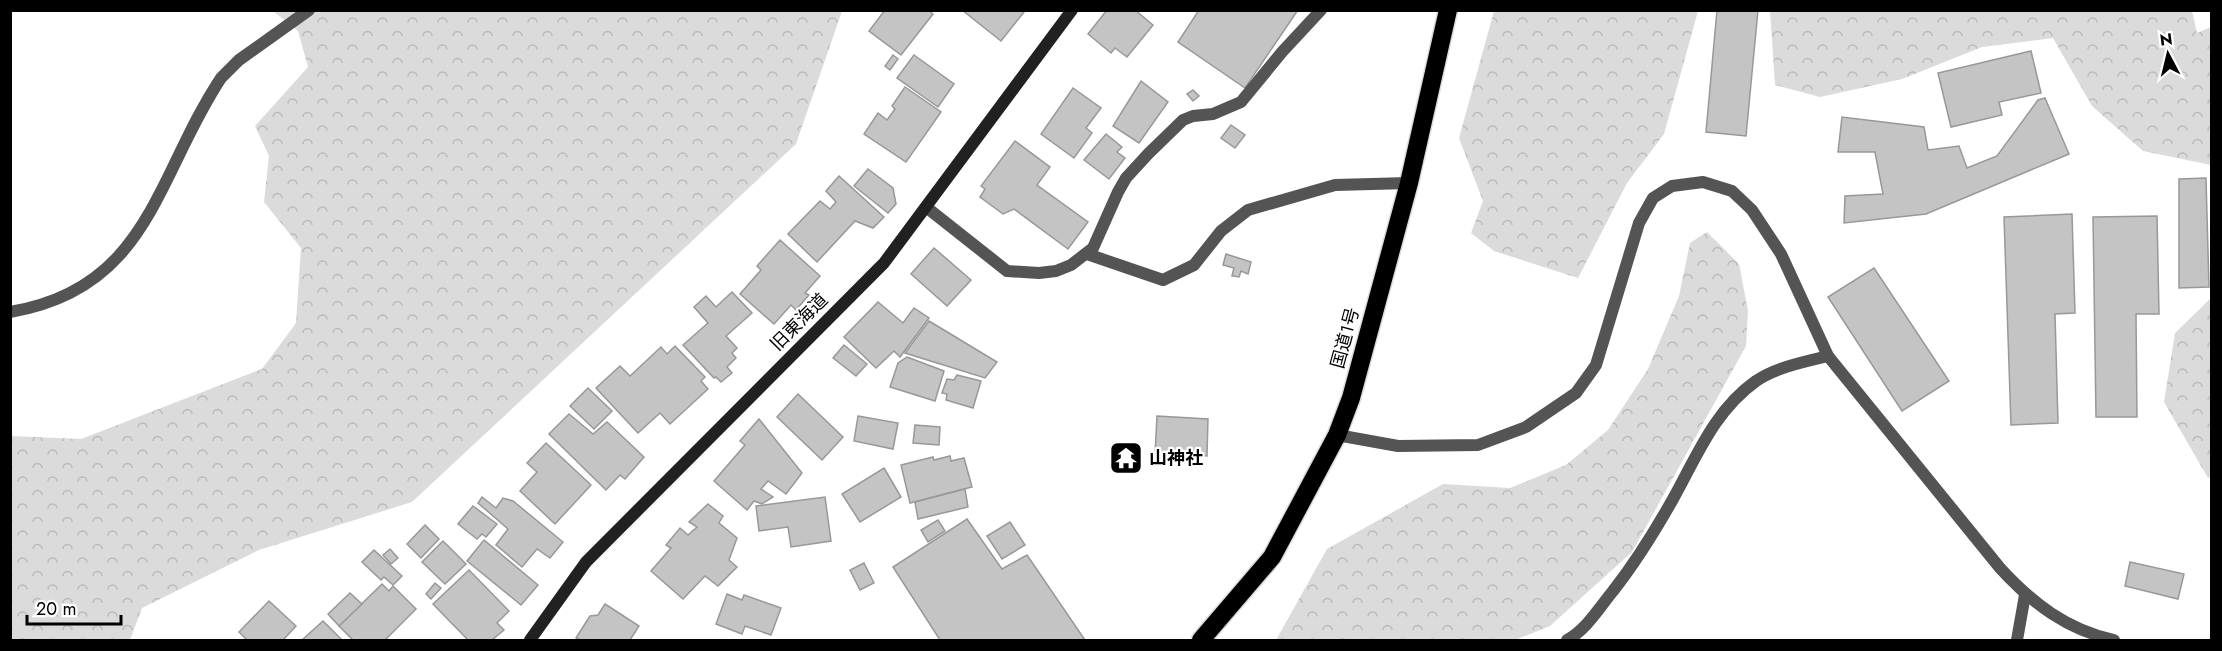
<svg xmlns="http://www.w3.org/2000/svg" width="2222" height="651" viewBox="0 0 2222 651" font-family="Jost,'Noto Sans JP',sans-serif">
<defs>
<pattern id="forest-crowns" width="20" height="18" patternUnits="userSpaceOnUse" patternTransform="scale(1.5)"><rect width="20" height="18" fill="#dbdbdb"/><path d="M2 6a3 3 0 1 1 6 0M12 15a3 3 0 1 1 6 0" fill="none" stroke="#bababa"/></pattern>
</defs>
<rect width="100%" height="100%" fill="#fff"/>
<g fill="url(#forest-crowns)">
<path d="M273,11H842L796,144L412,502L259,550L142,608L130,640H11L10,436L81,439L262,369L296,323L301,248L264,202L269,156L255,126L308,67L298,31Z"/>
<path d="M1494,11H1698L1664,134L1627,183L1578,278L1494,251L1471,233L1483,201L1459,138Z"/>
<path d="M1770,11H2192L2197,33L2211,27V165L2143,151L2092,106L2053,38L1982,47L1902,79L1820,97L1775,85Z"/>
<path d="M1707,232L1739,264L1748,311L1746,346L1632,552L1550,626L1515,640H1276L1327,549L1443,484L1510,488L1566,465L1608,430L1648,369L1679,296L1690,243Z"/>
<path d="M2211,298L2212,476L2208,478L2164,402L2175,333Z"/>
</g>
<g fill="#c4c4c4" stroke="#989898" stroke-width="1.5">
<path d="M885,10H928L933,14L901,55L869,31Z"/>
<path d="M962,10H1022L1024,12L1001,41Z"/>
<path d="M1107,10H1135L1153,25L1127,57L1115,48L1111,53L1088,34Z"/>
<path d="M1199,10H1298L1245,88L1178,42Z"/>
<path d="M1717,10H1758L1746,136L1706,132Z"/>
<path d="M2031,51L2041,93L1999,102L2002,115L1951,127L1938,73Z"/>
<path d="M893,55L898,59L890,70L885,66Z"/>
<path d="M914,55L954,84L938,107L897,78Z"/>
<path d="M1141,81L1168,102L1139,143L1113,126Z"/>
<path d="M905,87L941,112L906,162L864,134L878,113L887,120L895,109L892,106Z"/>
<path d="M1073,88L1101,108L1086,128L1092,133L1074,158L1041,134Z"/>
<path d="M1193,90L1199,96L1193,101L1187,94Z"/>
<path d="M2045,98L2069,154L1926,214L1844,223L1845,196L1883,194L1875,152H1838L1842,117L1924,127L1928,150L1959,146L1967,168L1997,156L2038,100Z"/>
<path d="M1231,125L1245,135L1235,148L1221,138Z"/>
<path d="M1106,134L1122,147L1117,152L1125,158L1109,179L1084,160Z"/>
<path d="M1015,141L1050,167L1037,185L1088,222L1068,249L1014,209L1003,214L980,197L985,189L981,186Z"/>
<path d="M868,169L893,188L896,204L888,213L854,186Z"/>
<path d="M839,176L884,217L873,228L855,221L817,262L788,234L820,201L830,209L836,202L826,191Z"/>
<path d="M2206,178L2209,287L2179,288V179Z"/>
<path d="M2072,214L2075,313L2055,314L2058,423L2011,425L2004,217Z"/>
<path d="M2157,216L2159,314H2136L2137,417H2096L2093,217Z"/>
<path d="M780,240L820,276L805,293L809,295L796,310L791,305L774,324L740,294L761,270L757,266Z"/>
<path d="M934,248L971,280L947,306L911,274Z"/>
<path d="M1226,254L1251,262L1248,274L1241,271L1239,277L1232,276L1234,268L1223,265Z"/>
<path d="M1874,268L1949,381L1902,411L1828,297Z"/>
<path d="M732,292L752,313L726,336L737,348L732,353L736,358L727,367L732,373L721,382L716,377L714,378L683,345L708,323L694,307L706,296L716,307Z"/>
<path d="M878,302L903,323L914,308L929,318L900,357L894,351L876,368L844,337Z"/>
<path d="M929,321L997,362L985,378L905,353Z"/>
<path d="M844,345L867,364L856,376L833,358Z"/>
<path d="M675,346L705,377L701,381L708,389L670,424L660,413L638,433L596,388L620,366L630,376L661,347L667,354Z"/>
<path d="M907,357L944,371L935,401L890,387L898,363Z"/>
<path d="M957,375L981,381L973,408L946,400L947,394L942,393L947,379L954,380Z"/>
<path d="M588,388L612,411L594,429L570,406Z"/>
<path d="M798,394L843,437L822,460L777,417Z"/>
<path d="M569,414L593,434L607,422L644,457L625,479L620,475L606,490L549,434Z"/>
<path d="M858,416L898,423L893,449L854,441Z"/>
<path d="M1157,416L1208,419L1207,456L1155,454Z"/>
<path d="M759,419L802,473L786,494L768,481L761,489L773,497L762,504L754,501L747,510L714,481L745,445L740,441Z"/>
<path d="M915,425L940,427L939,445L913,443Z"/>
<path d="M546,443L591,485L555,524L520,491L537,472L527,463Z"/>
<path d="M950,456L951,461L964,458L972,487L910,503L901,465L933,457L934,460Z"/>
<path d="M884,468L901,497L860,522L842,494Z"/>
<path d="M965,489L968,507L918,519L915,502Z"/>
<path d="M482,497L496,508L503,498L513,501L563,542L550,558L537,549L522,567L496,545L508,529L478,503Z"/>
<path d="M825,497L831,541L791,547L788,527L759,531L756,506Z"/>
<path d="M708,504L723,516L719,523L737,538L729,560L737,567L718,586L705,576L683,599L651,571L671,548L666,545L680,528L688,535L697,527L689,522Z"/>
<path d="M473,506L497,524L486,537L482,534L477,539L458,524Z"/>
<path d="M967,519L1002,569L1027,555L1085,640H940L893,567Z"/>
<path d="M938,520L945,531L928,542L921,530Z"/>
<path d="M1010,522L1025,545L1002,559L987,536Z"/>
<path d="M425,525L439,539L421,558L407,544Z"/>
<path d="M484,540L538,585L521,605L467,561Z"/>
<path d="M443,541L466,564L445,584L422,562Z"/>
<path d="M390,549L398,558L391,564L383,555Z"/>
<path d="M374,550L402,576L393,585L384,577L381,580L362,562Z"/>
<path d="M2130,562L2184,574L2178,599L2125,586Z"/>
<path d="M864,563L874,583L860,590L850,570Z"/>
<path d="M469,570L509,611L497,623L504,630L492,640H468L433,604Z"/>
<path d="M435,583L441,588L431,599L426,594Z"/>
<path d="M382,584L389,591L393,586L416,609L385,640H353L339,626Z"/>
<path d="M350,593L362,604L339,626L328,614Z"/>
<path d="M727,594L742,600L744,595L781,608L771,635L745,626L742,634L716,624Z"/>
<path d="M269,601L296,626L283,640H247L239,632Z"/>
<path d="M605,604L639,626L630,640H581L576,638L590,616L598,615Z"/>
<path d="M323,621L342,640H302Z"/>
</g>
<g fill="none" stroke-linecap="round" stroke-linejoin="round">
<defs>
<path id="highway" d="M1201,640L1272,557L1337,435L1351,398L1409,183L1448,10"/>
</defs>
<use href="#highway" stroke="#dbdbdb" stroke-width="21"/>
<g stroke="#545454" stroke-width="12">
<path d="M926,207L1007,271L1039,273L1056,271L1071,265L1093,248L1118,192L1126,178L1148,154L1183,120L1193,116L1213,114L1241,102L1282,52L1321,10"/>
<path d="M1087,254L1163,280L1194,265L1221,231L1248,210L1335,185L1409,183"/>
<path d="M2017,640L2025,595"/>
</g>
<g stroke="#545454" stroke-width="12">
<path d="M10,312C149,289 156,176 221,78L239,60L309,10"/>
<path d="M1337,435L1398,446L1478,445L1526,427L1576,393L1596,365L1639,223L1653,198L1672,186L1703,182L1732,191L1752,210L1781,254L1828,356L2000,568C2032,603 2067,630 2114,640"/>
<path d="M1567,640C1586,630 1599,608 1613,591C1635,563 1655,531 1673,499C1697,456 1714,411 1756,381C1777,367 1804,362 1828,356"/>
</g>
<path stroke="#212121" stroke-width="12" d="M530,640L586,562L884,263L1072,10"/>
<use href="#highway" stroke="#000" stroke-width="18"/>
</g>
<defs>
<symbol id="temple-square" viewBox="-11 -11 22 22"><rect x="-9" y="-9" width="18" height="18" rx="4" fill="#000" stroke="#fff"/><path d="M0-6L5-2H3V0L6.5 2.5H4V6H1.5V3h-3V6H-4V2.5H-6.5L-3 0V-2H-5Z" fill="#fff"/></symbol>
</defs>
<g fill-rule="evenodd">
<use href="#temple-square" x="1107" y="439" width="38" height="38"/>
</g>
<g text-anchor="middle" stroke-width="4.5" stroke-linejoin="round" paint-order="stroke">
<g font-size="18" fill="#000" stroke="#fff">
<text transform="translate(799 322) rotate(-45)" y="6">旧東海道</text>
<text transform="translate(1345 338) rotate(-75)" y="6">国道1号</text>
</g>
<g font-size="18" font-weight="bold" fill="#000" stroke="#fff" text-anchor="start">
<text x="1149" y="464">山神社</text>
</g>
</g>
<rect width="2222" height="651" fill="none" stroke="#000000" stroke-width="24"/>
<g transform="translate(2168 54) rotate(353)" stroke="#ffffff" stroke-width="4.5" paint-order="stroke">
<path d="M0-4.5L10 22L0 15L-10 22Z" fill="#000000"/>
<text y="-9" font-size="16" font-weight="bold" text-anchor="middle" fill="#000000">N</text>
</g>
<path d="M27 615v9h94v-9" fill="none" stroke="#000000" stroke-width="3"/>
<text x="36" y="615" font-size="18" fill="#000000" stroke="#ffffff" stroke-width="4.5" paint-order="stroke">20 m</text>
</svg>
